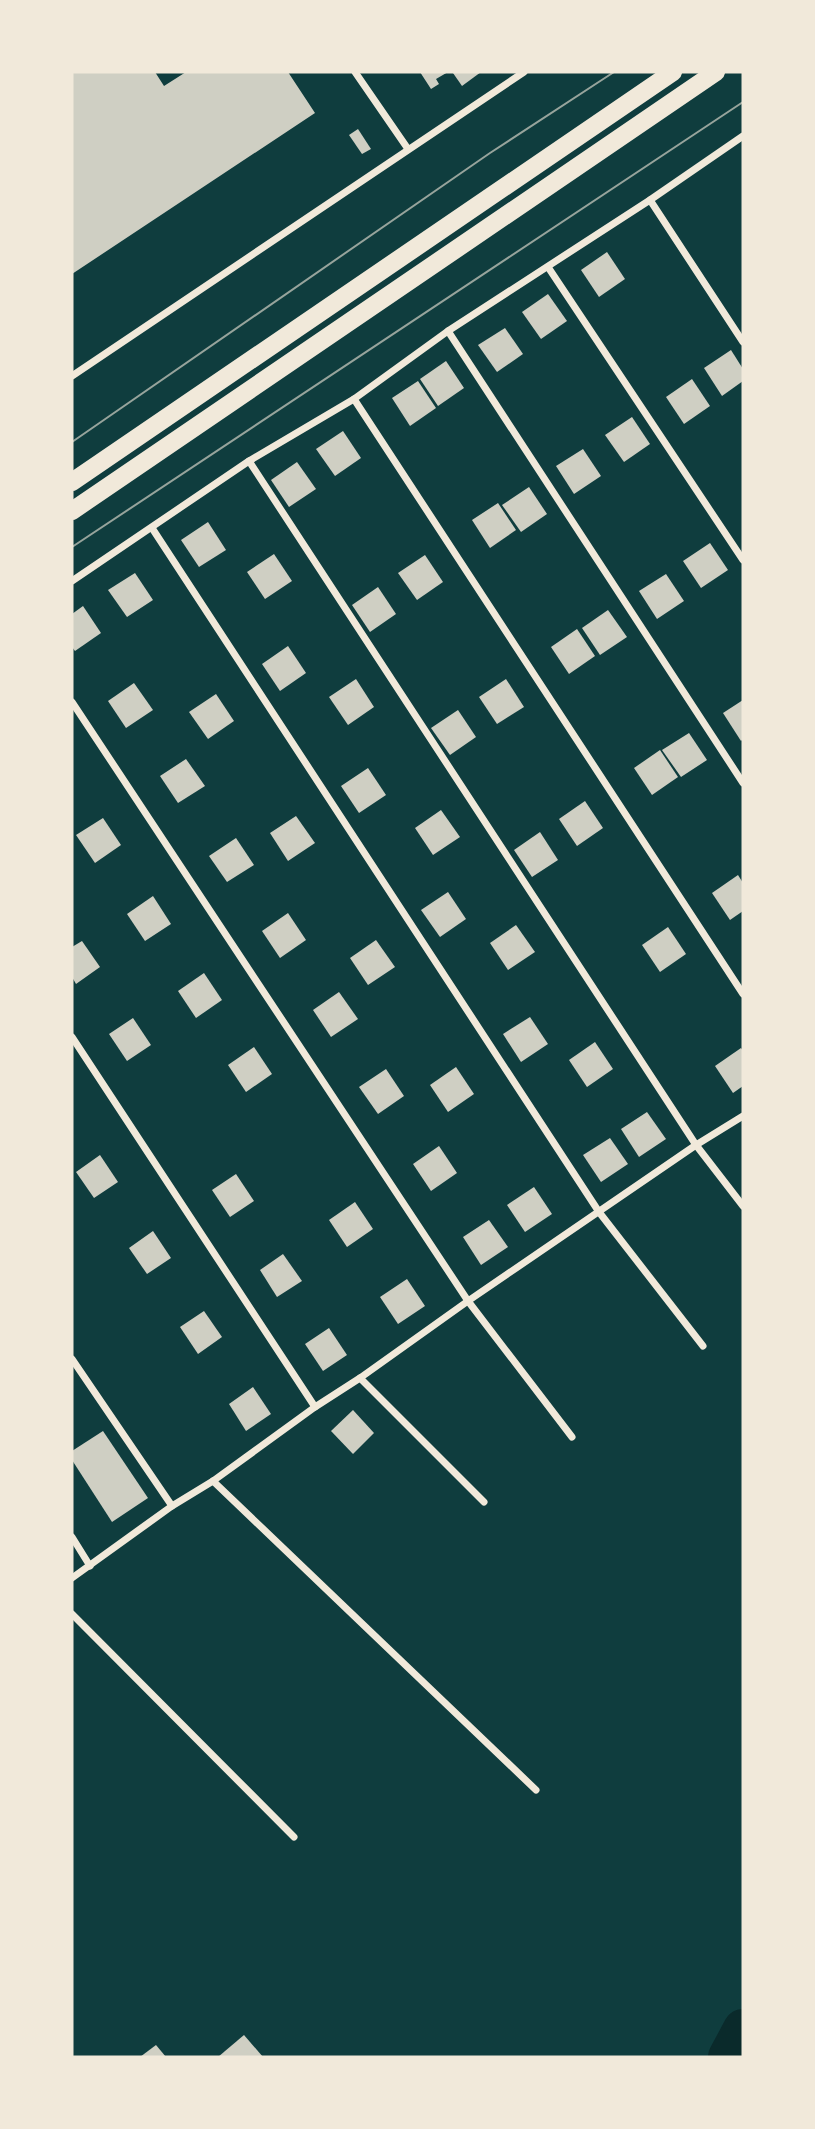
<svg xmlns="http://www.w3.org/2000/svg" width="815" height="2129" viewBox="0 0 815 2129" font-family="'Work Sans',sans-serif">
<rect width="100%" height="100%" fill="#0f3d3e"/>
<g fill="none" stroke-linecap="round" stroke-linejoin="round">
<path stroke="#0a2a2b" stroke-width="40" d="M728,2057L743,2029"/>
</g>
<g fill="#cfcfc3">
<path d="M72,72H155L164,86L186,72H288L315,113L72,274Z"/>
<path d="M420,72H448L436,79L439,84L431,89Z"/>
<path d="M455,72H481L462,86L453,73Z"/>
<path d="M358,129L371,149L362,154L349,135Z"/>
<path d="M607,252L625,279L599,297L581,270Z"/>
<path d="M548,294L567,321L541,339L522,312Z"/>
<path d="M505,328L523,354L497,372L478,345Z"/>
<path d="M731,350L743,369V381L722,396L704,368Z"/>
<path d="M446,361L464,388L438,406L420,379Z"/>
<path d="M692,379L710,406L684,424L666,397Z"/>
<path d="M418,381L436,408L410,426L392,398Z"/>
<path d="M632,417L650,444L624,462L605,435Z"/>
<path d="M343,431L361,458L335,476L316,449Z"/>
<path d="M583,449L601,476L574,494L556,466Z"/>
<path d="M297,462L316,489L289,507L271,480Z"/>
<path d="M529,487L547,514L521,532L502,505Z"/>
<path d="M498,503L516,530L490,548L472,520Z"/>
<path d="M208,522L226,550L199,567L181,540Z"/>
<path d="M710,543L728,570L701,588L683,561Z"/>
<path d="M274,554L292,581L265,599L247,572Z"/>
<path d="M425,555L443,582L417,600L398,573Z"/>
<path d="M135,573L153,600L127,617L108,590Z"/>
<path d="M666,574L684,601L657,619L639,591Z"/>
<path d="M378,587L396,614L370,632L352,605Z"/>
<path d="M83,606L101,633L75,651L72,647V614Z"/>
<path d="M608,610L627,637L600,655L582,628Z"/>
<path d="M577,629L595,656L569,674L551,647Z"/>
<path d="M288,646L306,673L280,691L262,664Z"/>
<path d="M356,679L374,707L348,725L329,697Z"/>
<path d="M506,679L524,707L497,724L479,697Z"/>
<path d="M134,683L153,710L126,728L108,701Z"/>
<path d="M216,694L234,721L208,739L189,712Z"/>
<path d="M743,700V739L741,741L723,713Z"/>
<path d="M458,710L476,737L450,755L431,728Z"/>
<path d="M689,733L707,760L681,777L662,750Z"/>
<path d="M660,750L678,777L652,795L634,768Z"/>
<path d="M186,759L205,786L178,803L160,776Z"/>
<path d="M368,768L386,795L359,813L341,786Z"/>
<path d="M585,801L603,828L577,846L559,819Z"/>
<path d="M441,810L460,837L433,855L415,828Z"/>
<path d="M296,816L315,843L288,861L270,833Z"/>
<path d="M103,818L121,845L95,863L76,835Z"/>
<path d="M540,832L558,860L532,877L514,850Z"/>
<path d="M236,838L254,865L227,882L209,856Z"/>
<path d="M738,875L743,883V911L730,920L712,893Z"/>
<path d="M448,892L466,919L440,937L421,910Z"/>
<path d="M153,896L171,924L145,941L127,914Z"/>
<path d="M288,913L306,940L280,958L262,931Z"/>
<path d="M516,925L535,952L508,970L490,943Z"/>
<path d="M668,927L686,954L660,972L642,945Z"/>
<path d="M376,940L395,967L368,985L350,958Z"/>
<path d="M82,941L100,967L76,984L72,977V947Z"/>
<path d="M204,973L222,1000L196,1018L178,991Z"/>
<path d="M339,992L358,1019L331,1037L313,1010Z"/>
<path d="M530,1017L548,1044L521,1062L503,1034Z"/>
<path d="M133,1018L151,1045L127,1061L109,1034Z"/>
<path d="M595,1042L613,1069L587,1087L569,1060Z"/>
<path d="M254,1047L272,1074L246,1092L228,1065Z"/>
<path d="M741,1048L743,1051V1086L733,1093L715,1066Z"/>
<path d="M456,1067L474,1094L448,1112L430,1085Z"/>
<path d="M386,1069L404,1096L378,1114L359,1087Z"/>
<path d="M647,1112L666,1139L639,1157L621,1129Z"/>
<path d="M610,1138L628,1164L601,1182L583,1155Z"/>
<path d="M439,1146L457,1173L431,1191L413,1164Z"/>
<path d="M100,1155L118,1182L94,1198L76,1172Z"/>
<path d="M236,1174L254,1201L230,1217L212,1190Z"/>
<path d="M534,1187L552,1214L525,1232L507,1205Z"/>
<path d="M355,1202L373,1229L347,1247L329,1220Z"/>
<path d="M489,1220L508,1247L481,1265L463,1237Z"/>
<path d="M153,1231L171,1258L147,1274L129,1248Z"/>
<path d="M283,1254L302,1281L277,1297L260,1270Z"/>
<path d="M407,1279L425,1306L398,1324L380,1297Z"/>
<path d="M204,1311L222,1337L198,1354L180,1327Z"/>
<path d="M329,1328L347,1355L323,1371L305,1344Z"/>
<path d="M253,1387L271,1414L246,1431L229,1404Z"/>
<path d="M353,1410L374,1433L353,1454L331,1431Z"/>
<path d="M103,1431L148,1498L112,1522L72,1460V1451Z"/>
<path d="M244,2035L263,2057H218Z"/>
<path d="M156,2045L166,2057H140Z"/>
</g>
<g fill="none" stroke-linecap="round" stroke-linejoin="round">
<g stroke="#f1e9da" stroke-width="7">
<path d="M355,72L408,149"/>
<path d="M650,200L743,342"/>
<path d="M548,267L743,560"/>
<path d="M448,331L743,783"/>
<path d="M72,376L524,72"/>
<path d="M354,399L743,994"/>
<path d="M249,461L696,1145L743,1206"/>
<path d="M152,528L599,1212L703,1346"/>
<path d="M72,581L249,461L354,399L448,331L650,200L743,136"/>
<path d="M72,702L468,1301L572,1437"/>
<path d="M72,1037L315,1407"/>
<path d="M72,1359L172,1506"/>
<path d="M360,1378L484,1502"/>
<path d="M213,1481L536,1790"/>
<path d="M72,1537L90,1566"/>
<path d="M72,1578L172,1506L213,1481L315,1407L360,1378L468,1301L696,1145L743,1116"/>
<path d="M72,1614L294,1837"/>
</g>
<g stroke="#f1e9da" stroke-width="18">
<path d="M72,482L673,72"/>
<path d="M72,511L716,72"/>
</g>
<g stroke="#97a49c" stroke-width="2">
<path d="M72,442L490,153L614,72"/>
<path d="M72,547L743,102"/>
</g>
</g>
<rect width="815" height="2129" fill="none" stroke="#f1e9da" stroke-width="147"/>
</svg>
